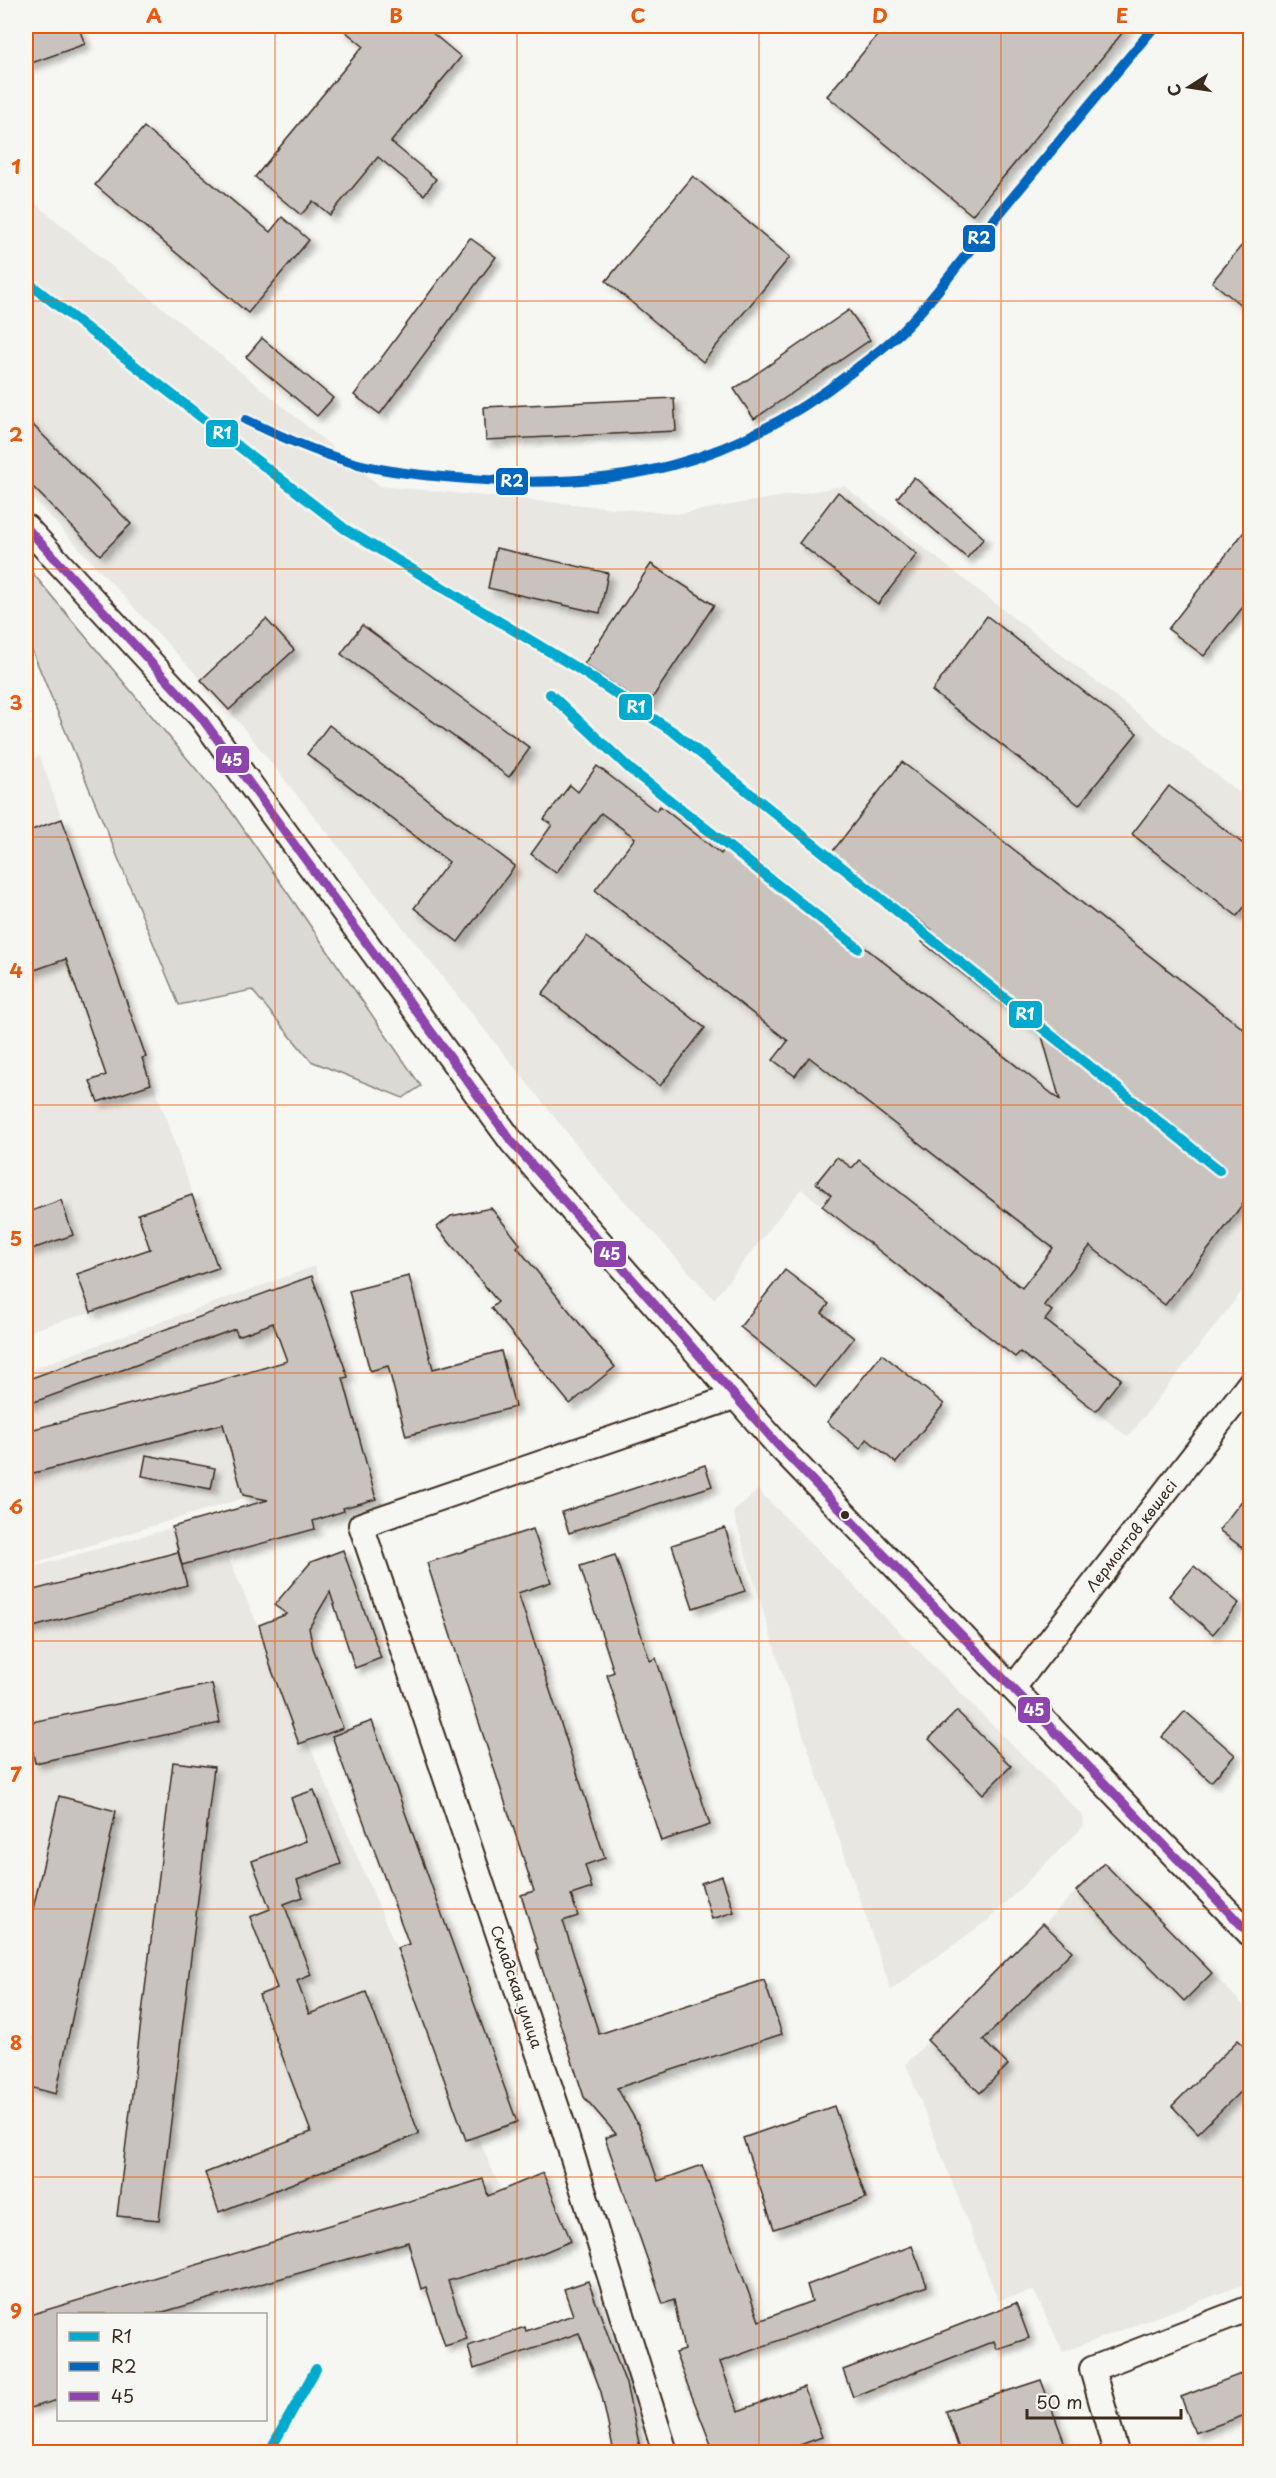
<svg xmlns="http://www.w3.org/2000/svg" width="1276" height="2478" viewBox="0 0 1276 2478" font-family="'Playpen Sans',sans-serif">
<defs>
<filter id="shadow"><feDropShadow dx="5.5" dy="5.5" stdDeviation="3" flood-color="#0004"/></filter>
</defs>
<rect width="100%" height="100%" fill="#f6f6f2"/>
<filter id="ink" filterUnits="userSpaceOnUse"><feTurbulence type="fractalNoise" baseFrequency=".0167" numOctaves="2"/><feDisplacementMap in="SourceGraphic" scale="12" xChannelSelector="R" yChannelSelector="G"/><feConvolveMatrix kernelMatrix="1 2 1 2 8 2 1 2 1" color-interpolation-filters="sRGB"/></filter>
<g filter="url(#ink)">
<g fill="#e8e7e2">
<path d="M26,196L380,486L677,514L844,486L1250,801V1281L1128,1437L1020,1352L1015,1357L801,1189L714,1299L600,1174L229,710L26,491Z"/>
<path d="M40,756L218,1268L91,1312L26,1332V760Z"/>
<path d="M315,1266L376,1499L327,1517L315,1476L26,1565V1371Z"/>
<path d="M758,1490L1082,1815L1083,1827L988,1920L891,1990L783,1676L733,1512Z"/>
<path d="M211,1517L512,2216L165,2314H58V2345L26,2354V1569Z"/>
<path d="M1104,1863L1250,2012V2282L1063,2352L1034,2291L998,2300L906,2064Z"/>
</g>
<path fill="#dad9d3" stroke="#8a8278" stroke-width="1.5" d="M30,570L231,811L421,1086L403,1098L311,1061L252,990L179,1005L26,636V574Z"/>
<g fill="#c8c3be" stroke="#3b2a1e" stroke-width="1.5" filter="url(#shadow)">
<path d="M26,26H78L85,44L26,65Z"/>
<path d="M339,26H424L461,57L391,142L436,179L424,195L378,157L330,215L313,201L301,215L255,177L363,46Z"/>
<path d="M885,26H1128L972,215L827,96Z"/>
<path d="M144,127L270,232L282,217L309,240L248,313L95,185Z"/>
<path d="M693,176L790,257L703,362L606,281Z"/>
<path d="M1251,234V313L1212,282Z"/>
<path d="M470,238L496,257L380,414L354,395Z"/>
<path d="M849,310L870,340L754,419L734,389Z"/>
<path d="M262,338L333,398L317,416L246,357Z"/>
<path d="M674,398L676,431L486,440L484,407Z"/>
<path d="M26,418L131,524L100,555L26,480Z"/>
<path d="M914,477L984,538L967,558L897,498Z"/>
<path d="M838,492L917,554L878,604L799,543Z"/>
<path d="M1251,523V597L1204,656L1168,629Z"/>
<path d="M496,548L608,573L600,613L488,588Z"/>
<path d="M651,564L714,605L647,706L584,664Z"/>
<path d="M987,616L1137,733L1079,805L932,691Z"/>
<path d="M266,619L294,650L229,710L201,680Z"/>
<path d="M362,625L530,748L509,777L341,654Z"/>
<path d="M329,725L515,866L458,942L414,908L449,862L307,754Z"/>
<path d="M902,762L1251,1035V1193L1224,1229L1165,1305L1090,1246L1044,1305L1052,1311L1045,1320L1121,1379L1096,1411L1020,1352L1015,1357L822,1206L831,1195L816,1183L837,1157L852,1168L859,1160L1022,1288L1053,1248L809,1057L795,1076L773,1060L788,1041L595,890L635,838L601,813L556,873L531,854L552,825L544,819L570,785L578,792L597,766L656,811L660,806L721,854L730,842L1060,1100L1042,1036L922,942L932,930L832,852Z"/>
<path d="M1169,786L1251,850V899L1237,916L1132,834Z"/>
<path d="M62,819L146,1057L142,1058L151,1084L98,1102L90,1081L106,1075L66,959L26,973V832Z"/>
<path d="M587,936L705,1028L660,1086L542,994Z"/>
<path d="M192,1195L218,1268L91,1312L77,1274L150,1249L138,1214Z"/>
<path d="M61,1200L73,1235L26,1251V1213Z"/>
<path d="M491,1208L520,1244L517,1247L615,1367L570,1404L491,1308L498,1302L437,1227L451,1216Z"/>
<path d="M785,1270L829,1304L822,1313L854,1338L816,1387L740,1327Z"/>
<path d="M312,1276L348,1377L343,1378L376,1499L343,1508L344,1511L313,1521L315,1529L182,1565L172,1527L268,1500L243,1495L223,1424L26,1475V1431L212,1383L287,1361L273,1323L238,1336L235,1329L26,1405V1380Z"/>
<path d="M409,1276L433,1369L501,1351L515,1407L406,1436L388,1366L370,1371L349,1291Z"/>
<path d="M882,1354L944,1404L896,1463L867,1439L860,1449L827,1422Z"/>
<path d="M146,1455L215,1468L211,1489L142,1476Z"/>
<path d="M705,1465L712,1486L569,1533L562,1512Z"/>
<path d="M1251,1489V1554L1219,1530Z"/>
<path d="M725,1528L745,1591L693,1608L672,1545Z"/>
<path d="M533,1529L551,1582L518,1593L605,1858L585,1865L592,1888L571,1895L578,1916L563,1921L599,2034L764,1980L782,2034L617,2088L639,2126L658,2181L702,2165L759,2321L812,2301L807,2285L912,2246L927,2286L720,2362L738,2411L804,2387L822,2437L781,2452H714L675,2353L684,2350L674,2300L663,2304L605,2138L616,2134L584,2097L536,1950L538,1949L521,1895L534,1891L427,1563Z"/>
<path d="M343,1550L381,1658L355,1668L330,1592L309,1628L313,1648L343,1728L299,1744L270,1665L259,1625L287,1614L274,1605L311,1562Z"/>
<path d="M178,1552L187,1585L26,1629V1592Z"/>
<path d="M615,1555L650,1661L656,1658L710,1825L661,1841L607,1675L614,1672L580,1566Z"/>
<path d="M1194,1566L1239,1603L1213,1634L1169,1596Z"/>
<path d="M212,1684L220,1723L35,1763L27,1723Z"/>
<path d="M957,1711L1011,1766L983,1794L929,1739Z"/>
<path d="M1185,1711L1235,1755L1211,1782L1162,1737Z"/>
<path d="M372,1721L517,2122L466,2140L397,1948L409,1944L332,1736Z"/>
<path d="M173,1762L214,1767L159,2220L117,2216Z"/>
<path d="M314,1790L341,1864L297,1880L303,1897L284,1904L311,1975L297,1981L309,2014L366,1992L419,2134L219,2212L205,2173L311,2132L259,1995L277,1988L250,1917L270,1909L252,1861L306,1841L291,1798Z"/>
<path d="M59,1796L116,1811L56,2094L26,2086V1939Z"/>
<path d="M1104,1863L1212,1973L1184,2001L1076,1891Z"/>
<path d="M722,1876L734,1912L712,1919L701,1883Z"/>
<path d="M1043,1923L1072,1951L983,2040L1008,2065L980,2093L927,2040Z"/>
<path d="M1238,2040L1251,2052V2081L1198,2133L1172,2106Z"/>
<path d="M834,2106L866,2198L774,2229L743,2138Z"/>
<path d="M543,2173L571,2241L540,2254L448,2281L467,2339L445,2346L426,2287L421,2289L408,2242L156,2314H58V2400L26,2409V2316L483,2179L488,2196Z"/>
<path d="M588,2281L626,2384L641,2452H614L601,2392L579,2333L474,2369L468,2346L525,2327L526,2331L573,2315L564,2289Z"/>
<path d="M1016,2303L1029,2338L997,2349L994,2341L853,2397L843,2370Z"/>
<path d="M1251,2370V2413L1195,2433L1181,2397Z"/>
<path d="M1041,2380L1068,2452H960L946,2411Z"/>
</g>
<g fill="none" stroke-linecap="round" stroke-linejoin="round">
<defs>
<g id="minor">
<path d="M26,527L201,717L512,1142L777,1444L1250,1934"/>
<path d="M1013,1688L1250,1383"/>
<path d="M665,2452L563,2126L361,1525L734,1397"/>
<path d="M1116,2452L1092,2369L1250,2308"/>
</g>
</defs>
<use href="#minor" stroke="#3b2a1e" stroke-width="28"/>
<use href="#minor" stroke="#f6f6f2" stroke-width="24"/>
<defs>
<path id="bus-1" d="M26,527L201,717L512,1142L777,1444L1250,1934"/>
</defs>
<use href="#bus-1" stroke="#f6f6f2" stroke-width="14"/>
<use href="#bus-1" stroke="#8e44ad" stroke-width="9"/>
<defs>
<g id="rail-1">
<path d="M26,281L345,529L580,670L675,733L1219,1170"/>
<path d="M550,694L630,769L858,948"/>
<path d="M269,2452L316,2369"/>
</g>
<path id="rail-2" d="M246,420C280,436 317,453 354,463C391,473 430,476 469,479C620,491 732,466 853,371C870,358 889,344 904,329C934,299 959,263 985,231C1042,162 1098,94 1155,26"/>
</defs>
<use href="#rail-1" stroke="#f6f6f2" stroke-width="15"/>
<use href="#rail-2" stroke="#f6f6f2" stroke-width="15"/>
<use href="#rail-1" stroke="#00a9ce" stroke-width="10"/>
<use href="#rail-2" stroke="#0065bd" stroke-width="10"/>
</g>
</g>
<path fill="none" stroke="#e8590c" stroke-width="1.5" stroke-opacity="0.55" d="M275,26V2452M517,26V2452M759,26V2452M1001,26V2452M26,301H1250M26,569H1250M26,837H1250M26,1105H1250M26,1373H1250M26,1641H1250M26,1909H1250M26,2177H1250"/>
<circle fill="#3b2a1e" stroke="#f6f6f2" stroke-width="2" cx="845" cy="1515" r="5"/>
<g text-anchor="middle" stroke-width="4.5" stroke-linejoin="round" paint-order="stroke">
<g font-size="15" fill="#3b2a1e" stroke="#f6f6f2">
<text transform="translate(1132 1536) rotate(-52)" y="5">Лермонтов көшесі</text>
<text transform="translate(516 1987) rotate(71)" y="5">Складская улица</text>
</g>
</g>
<g stroke="#f6f6f2" stroke-width="2">
<rect x="962" y="224" width="34" height="29" rx="6" fill="#0065bd"/>
<rect x="205" y="419" width="34" height="29" rx="6" fill="#00a9ce"/>
<rect x="495" y="467" width="34" height="29" rx="6" fill="#0065bd"/>
<rect x="618" y="693" width="35" height="28" rx="6" fill="#00a9ce"/>
<rect x="215" y="745" width="35" height="29" rx="6" fill="#8e44ad"/>
<rect x="1008" y="1000" width="35" height="29" rx="6" fill="#00a9ce"/>
<rect x="593" y="1240" width="34" height="28" rx="6" fill="#8e44ad"/>
<rect x="1017" y="1696" width="34" height="28" rx="6" fill="#8e44ad"/>
</g>
<g font-size="16" text-anchor="middle" font-weight="bold" fill="#fff">
<text x="979" y="244">R2</text>
<text x="222" y="439">R1</text>
<text x="512" y="487">R2</text>
<text x="636" y="713">R1</text>
<text x="232" y="766">45</text>
<text x="1025" y="1020">R1</text>
<text x="610" y="1260">45</text>
<text x="1034" y="1716">45</text>
</g>
<rect width="1276" height="2478" fill="none" stroke="#f6f6f2" stroke-width="66"/>
<rect x="57" y="2313" width="210" height="108" fill="#f6f6f2" stroke="#aba49d" stroke-width="1.5"/>
<rect x="69" y="2332" width="30" height="9" fill="#00a9ce" stroke="#aba49d" stroke-width="1.5"/>
<text x="111" y="2343" font-size="18" fill="#3b2a1e">R1</text>
<rect x="69" y="2362" width="30" height="9" fill="#0065bd" stroke="#aba49d" stroke-width="1.5"/>
<text x="111" y="2373" font-size="18" fill="#3b2a1e">R2</text>
<rect x="69" y="2392" width="30" height="9" fill="#8e44ad" stroke="#aba49d" stroke-width="1.5"/>
<text x="111" y="2403" font-size="18" fill="#3b2a1e">45</text>
<g transform="translate(1189 87) rotate(258)" stroke="#f6f6f2" stroke-width="4.5" paint-order="stroke">
<path d="M0-4.5L10 22L0 15L-10 22Z" fill="#3b2a1e"/>
<text y="-9" font-size="16" font-weight="bold" text-anchor="middle" fill="#3b2a1e">С</text>
</g>
<path d="M1027 2409v9h154v-9" fill="none" stroke="#3b2a1e" stroke-width="3"/>
<text x="1036" y="2409" font-size="18" fill="#3b2a1e" stroke="#f6f6f2" stroke-width="4.5" paint-order="stroke">50 m</text>
<rect x="33" y="33" width="1210" height="2412" fill="none" stroke="#e8590c" stroke-width="2"/>
<g font-size="20" text-anchor="middle" font-weight="bold" fill="#e8590c">
<text x="154" y="23">A</text>
<text x="396" y="23">B</text>
<text x="638" y="23">C</text>
<text x="880" y="23">D</text>
<text x="1122" y="23">E</text>
<text x="16" y="174">1</text>
<text x="16" y="442">2</text>
<text x="16" y="710">3</text>
<text x="16" y="978">4</text>
<text x="16" y="1246">5</text>
<text x="16" y="1514">6</text>
<text x="16" y="1782">7</text>
<text x="16" y="2050">8</text>
<text x="16" y="2318">9</text>
</g>
</svg>
